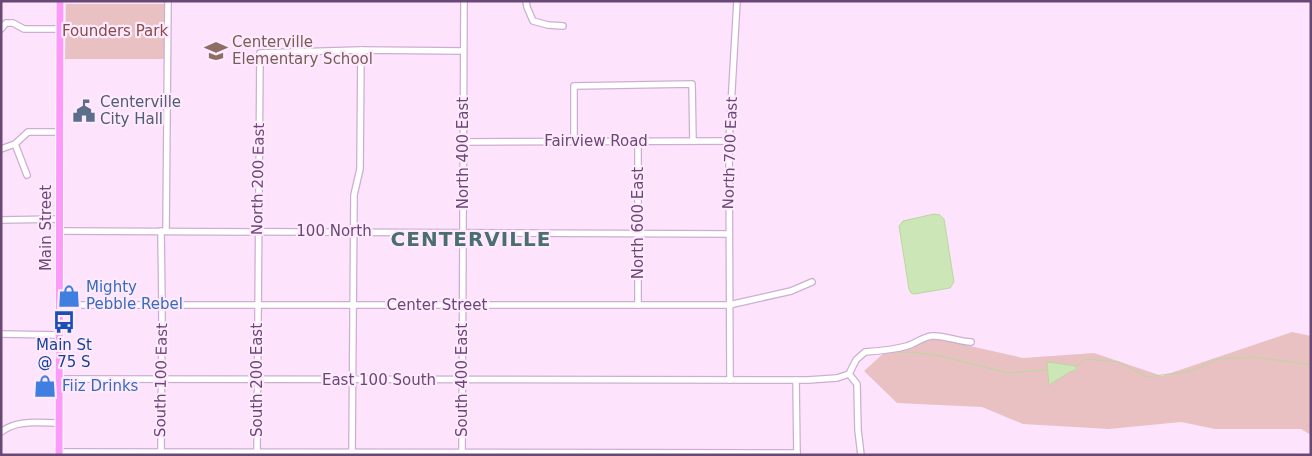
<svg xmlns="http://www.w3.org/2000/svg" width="1312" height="456" viewBox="0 0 1312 456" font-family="'DejaVu Sans',sans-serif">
<rect width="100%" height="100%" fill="#fde3fc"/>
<g fill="#eac1c2">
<path d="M66,4H165L164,59H65Z"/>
<path d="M1292,332L1311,336V435L1301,429H1215L1181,422L1109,429L1023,424L982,407L897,403L864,371L887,350L930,337L1023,358L1094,353L1162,376Z"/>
</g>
<g fill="#cde6b7" stroke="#b8d89d">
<path d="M934,214L940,215L944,219L954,282L950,288L914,294L911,293L909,289L899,226L903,221Z"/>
<path d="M1047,362L1076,366V370L1070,372L1049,385Z"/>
</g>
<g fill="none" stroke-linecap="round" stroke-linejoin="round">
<g stroke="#b8d89d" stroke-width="1">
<path d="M891,352H911L941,356L1008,373L1047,370"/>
<path d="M1076,366L1086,359L1119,362L1147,377L1191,371L1218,359L1256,357L1311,365"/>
</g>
<defs>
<g id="minor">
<path d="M526,1L527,7L533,21L548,25L563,26"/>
<path d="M1,29L6,23H13L24,29H59"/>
<path d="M574,141V86L692,84L693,141"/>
<path d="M463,142L729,141"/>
<path d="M15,144L27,175"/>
<path d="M1,149L15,144L28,132H60"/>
<path d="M1,220L60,219"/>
<path d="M60,231L729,234"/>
<path d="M166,231L168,1"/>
<path d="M59,305H729L791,291L812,282"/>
<path d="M638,305V141"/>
<path d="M1,334L59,335"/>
<path d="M849,374L856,360L865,352C879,351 893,350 907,346C916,343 923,337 932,336C945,335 958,342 971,342"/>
<path d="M849,374L857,384L858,430L861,455"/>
<path d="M59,379L808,380L837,378L849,374"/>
<path d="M730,380L729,141L737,1"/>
<path d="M796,380L797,455"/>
<path d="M1,432C17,419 40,423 59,423"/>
<path d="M59,452L797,453"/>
<path d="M161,454L162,305L161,231"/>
<path d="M462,454L464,1"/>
<path d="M257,455L260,53L361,50L463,51"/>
<path d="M352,455L354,195L360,169L361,50"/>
</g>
<path id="major" d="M59,455L60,1"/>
</defs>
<use href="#minor" stroke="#cdaed3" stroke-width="8"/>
<use href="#major" stroke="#fff" stroke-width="9"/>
<use href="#minor" stroke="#fff" stroke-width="5.5"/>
<use href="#major" stroke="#fc9afa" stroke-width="7"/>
</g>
<defs>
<symbol id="school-bare" viewBox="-9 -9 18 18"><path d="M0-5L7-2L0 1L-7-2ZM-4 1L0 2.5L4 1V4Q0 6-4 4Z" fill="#8d6e63" stroke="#ffe9ff" stroke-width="2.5" paint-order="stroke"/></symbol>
<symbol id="civic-bare" viewBox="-9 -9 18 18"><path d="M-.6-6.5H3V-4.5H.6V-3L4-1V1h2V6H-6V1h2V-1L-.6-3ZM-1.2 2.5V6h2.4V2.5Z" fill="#5c6f8a" stroke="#ffe9ff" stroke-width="2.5" paint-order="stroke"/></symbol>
<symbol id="shop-bare" viewBox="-9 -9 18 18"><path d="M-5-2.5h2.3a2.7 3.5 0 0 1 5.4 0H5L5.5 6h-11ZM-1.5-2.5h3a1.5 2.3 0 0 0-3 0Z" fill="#3f7fe0" stroke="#ffe9ff" stroke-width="2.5" paint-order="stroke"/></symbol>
<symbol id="bus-bare" viewBox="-9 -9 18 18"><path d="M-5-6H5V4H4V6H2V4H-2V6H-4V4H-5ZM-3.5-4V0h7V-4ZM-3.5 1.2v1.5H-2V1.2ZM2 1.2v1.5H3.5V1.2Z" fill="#1a4fb4" stroke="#ffe9ff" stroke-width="2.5" paint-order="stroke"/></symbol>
</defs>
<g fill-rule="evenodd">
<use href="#school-bare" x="200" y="35" width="32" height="32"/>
<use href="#civic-bare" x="68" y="95" width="32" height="32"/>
<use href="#shop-bare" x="53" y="280" width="32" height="32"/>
<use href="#bus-bare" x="48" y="306" width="32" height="32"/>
<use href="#shop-bare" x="29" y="370" width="32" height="32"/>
</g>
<g text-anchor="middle" stroke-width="4.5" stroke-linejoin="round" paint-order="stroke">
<g font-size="15" fill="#874c45" stroke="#ffe9ff">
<text x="115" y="36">Founders Park</text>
</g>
<g font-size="15" fill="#785e54" stroke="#ffe9ff" text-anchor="start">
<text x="232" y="47">Centerville<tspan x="232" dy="17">Elementary School</tspan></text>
</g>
<g font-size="15" fill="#4e5e75" stroke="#ffe9ff" text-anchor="start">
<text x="100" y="107">Centerville<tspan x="100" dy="17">City Hall</tspan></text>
</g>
<g font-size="15" fill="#6a4875" stroke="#ffe9ff">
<text x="596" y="146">Fairview Road</text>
<text transform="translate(463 153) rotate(-90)" y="5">North 400 East</text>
<text transform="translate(730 153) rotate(-88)" y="5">North 700 East</text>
<text transform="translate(258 179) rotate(-89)" y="5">North 200 East</text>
<text transform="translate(638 223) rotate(-90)" y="5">North 600 East</text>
<text transform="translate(46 228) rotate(-90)" y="5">Main Street</text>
<text x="334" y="236">100 North</text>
<text x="437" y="310">Center Street</text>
<text transform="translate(161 380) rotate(-89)" y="5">South 100 East</text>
<text transform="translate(257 380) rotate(-90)" y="5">South 200 East</text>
<text x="379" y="385">East 100 South</text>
<text transform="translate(462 380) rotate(-90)" y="5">South 400 East</text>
</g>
<g font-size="15" fill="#366cbe" stroke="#ffe9ff" text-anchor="start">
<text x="86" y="292">Mighty<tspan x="86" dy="17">Pebble Rebel</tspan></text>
<text x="62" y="391">Fiiz Drinks</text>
</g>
<g font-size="15" fill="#164399" stroke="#ffe9ff">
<text x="64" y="350">Main St<tspan x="64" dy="17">@ 75 S</tspan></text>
</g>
<g font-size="20" font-weight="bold" letter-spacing="1" fill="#4b6e70" stroke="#ffe9ff">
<text x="471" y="246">CENTERVILLE</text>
</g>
</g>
<rect width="1312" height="456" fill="none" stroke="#6a4875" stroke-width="5"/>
</svg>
